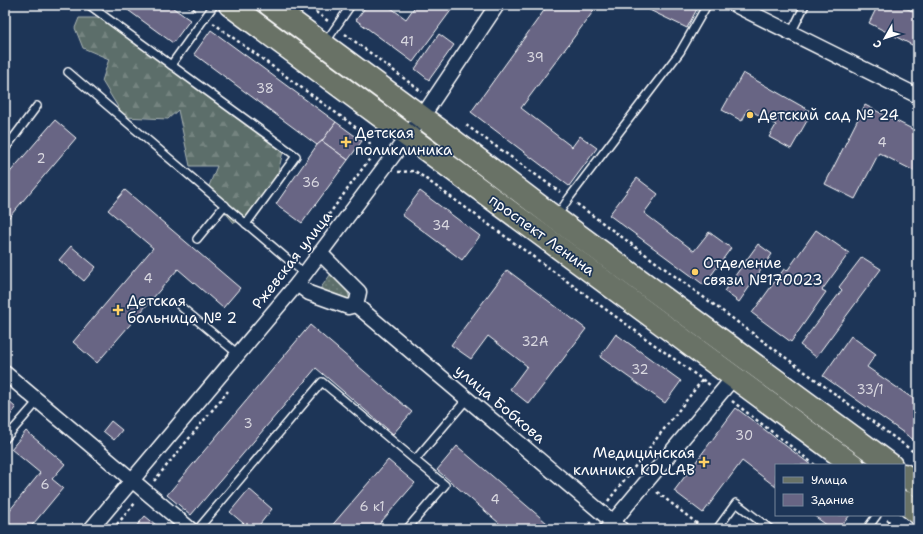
<svg xmlns="http://www.w3.org/2000/svg" width="923" height="534" viewBox="0 0 923 534" font-family="'Shantell Sans',sans-serif">
<defs>
<pattern id="grass-dots" width="8" height="8" patternUnits="userSpaceOnUse"><rect width="8" height="8" fill="#5b6e6a"/><path d="M2 2h.1M6 6h.1" fill="none" stroke="#748480" stroke-width="1.8" stroke-linecap="round"/></pattern>
<pattern id="forest-firs" width="22" height="20" patternUnits="userSpaceOnUse"><rect width="22" height="20" fill="#5b6e6a"/><path d="M5 1l3.5 6h-7zM16 11l3.5 6h-7z" fill="#748480"/></pattern>
</defs>
<rect width="100%" height="100%" fill="#1d3557"/>
<filter id="ink" filterUnits="userSpaceOnUse"><feTurbulence type="fractalNoise" baseFrequency=".025" numOctaves="2"/><feDisplacementMap in="SourceGraphic" scale="8" xChannelSelector="R" yChannelSelector="G"/><feConvolveMatrix kernelMatrix="1 2 1 2 8 2 1 2 1" color-interpolation-filters="sRGB"/></filter>
<g filter="url(#ink)">
<path fill="url(#grass-dots)" stroke="#adb6b4" d="M333,271L347,289L350,300L340,299L320,289Z"/>
<path fill="url(#forest-firs)" stroke="#adb6b4" d="M79,18H100L283,152L278,172L262,200L248,217L234,223L207,191L217,166H190L178,110L168,119L124,117L102,81L109,59L83,48L75,28Z"/>
<g fill="#686584" stroke="#fff">
<path d="M121,5H169L190,20L173,43Z"/>
<path d="M367,5H387L406,19L416,5H455L413,62L356,20Z"/>
<path d="M548,5H598L521,108L572,147L580,136L597,148L569,186L471,112Z"/>
<path d="M639,5H699L687,28Z"/>
<path d="M878,5H900L918,14V48L869,23Z"/>
<path d="M211,30L336,122L322,141L317,145L194,54Z"/>
<path d="M439,34L454,45L429,80L415,69Z"/>
<path d="M743,73L812,112L791,149L769,137L776,125L748,109L742,121L722,110Z"/>
<path d="M865,105L918,132V173L879,153L855,199L825,184Z"/>
<path d="M55,120L76,138L5,222V178Z"/>
<path d="M336,122L362,141L348,160L322,141Z"/>
<path d="M322,141L348,160L302,223L276,204L317,145Z"/>
<path d="M637,178L658,194L644,213L694,251L709,232L731,248L704,285L609,215Z"/>
<path d="M125,190L240,288L223,308L178,269L97,363L73,342L153,248L108,210Z"/>
<path d="M420,191L480,236L462,260L402,215Z"/>
<path d="M816,230L849,253L822,290L826,292L791,342L752,313L784,269L787,271Z"/>
<path d="M758,244L772,254L739,302L724,291Z"/>
<path d="M71,246L96,267L84,281L59,260Z"/>
<path d="M862,257L881,269L816,357L800,345L842,290L839,287Z"/>
<path d="M507,270L586,329L529,404L510,389L527,366L488,336L471,359L451,345Z"/>
<path d="M310,325L412,412L393,434L316,368L191,515L167,495Z"/>
<path d="M616,334L681,381L665,403L600,357Z"/>
<path d="M851,336L876,354L867,367L918,402V443L823,376Z"/>
<path d="M5,398L16,408L5,422Z"/>
<path d="M736,408L811,465H776V487L742,461L703,513L674,491Z"/>
<path d="M111,421L122,430L114,440L103,431Z"/>
<path d="M26,431L65,464L52,479L63,488L29,529H5V516L40,473L11,449Z"/>
<path d="M457,446L554,529H506L437,470Z"/>
<path d="M388,460L415,483L375,529H329Z"/>
<path d="M249,489L272,509L256,529H250L230,512Z"/>
<path d="M813,515H850L839,529H832Z"/>
<path d="M145,516L161,529H134Z"/>
</g>
<g fill="none" stroke-linecap="round" stroke-linejoin="round">
<defs>
<g id="service">
<path d="M89,5L296,156L246,224"/>
<path d="M791,33L805,5"/>
<path d="M325,43L351,5"/>
<path d="M171,65L214,5"/>
<path d="M68,72L305,274"/>
<path d="M5,149L37,106"/>
<path d="M557,216L569,198L680,52L707,5"/>
<path d="M197,239L225,205"/>
<path d="M180,306L238,354"/>
<path d="M5,439L38,401"/>
<path d="M198,529L322,382L415,460"/>
<path d="M407,529L445,485L415,460L467,399"/>
<path d="M717,529L736,503L770,529"/>
<path d="M867,529L877,515"/>
</g>
<g id="minor">
<path d="M735,5L918,96"/>
<path d="M320,253L359,292L356,305"/>
<path d="M297,284L309,293L348,307L356,305"/>
<path d="M356,305L621,529"/>
<path d="M5,373L190,529"/>
<path d="M91,529L297,284L422,117L497,5"/>
<path d="M607,529L734,377"/>
</g>
<g id="primary">
<path d="M230,5L853,465"/>
<path d="M270,5L442,132L555,218L891,465"/>
<path d="M904,475L918,485"/>
<path d="M904,502L918,513"/>
</g>
</defs>
<use href="#service" stroke="#fff" stroke-width="10"/>
<use href="#minor" stroke="#fff" stroke-width="17"/>
<use href="#primary" stroke="#fff" stroke-width="25"/>
<g stroke="#fff" stroke-width="2.5" stroke-dasharray="3 3" stroke-linecap="butt">
<path d="M188,5L197,12"/>
<path d="M306,5L328,21"/>
<path d="M213,23L369,137L371,157L305,247"/>
<path d="M345,34L422,92"/>
<path d="M466,125L560,192"/>
<path d="M398,172L415,171L710,385"/>
<path d="M577,204L918,455"/>
<path d="M278,282L286,272"/>
<path d="M732,401L815,465"/>
<path d="M154,481L228,391"/>
<path d="M657,492L704,529"/>
<path d="M608,501L703,379"/>
<path d="M887,520L899,529"/>
<path d="M113,529L136,502"/>
<path d="M585,529L591,522"/>
</g>
<use href="#service" stroke="#1d3557" stroke-width="7"/>
<use href="#minor" stroke="#1d3557" stroke-width="14"/>
<use href="#primary" stroke="#697266" stroke-width="22"/>
</g>
</g>
<g fill="#ffd166" stroke="#1d3557" stroke-width="1.5">
<circle cx="750" cy="115" r="4"/>
<path d="M344 136h4v4h4v4h-4v4h-4v-4h-4v-4h4z"/>
<circle cx="695" cy="272" r="4"/>
<path d="M116 304h4v4h4v4h-4v4h-4v-4h-4v-4h4z"/>
<path d="M702 456h4v4h4v4h-4v4h-4v-4h-4v-4h4z"/>
</g>
<g text-anchor="middle" stroke-width="3.5" stroke-linejoin="round" paint-order="stroke">
<g font-size="13" fill="#d9d8e0">
<text x="407" y="46">41</text>
<text x="535" y="62">39</text>
<text x="265" y="93">38</text>
<text x="882" y="147">4</text>
<text x="41" y="163">2</text>
<text x="311" y="187">36</text>
<text x="441" y="230">34</text>
<text x="148" y="283">4</text>
<text x="535" y="346">32А</text>
<text x="640" y="374">32</text>
<text x="870" y="394">33/1</text>
<text x="248" y="428">3</text>
<text x="744" y="440">30</text>
<text x="45" y="489">6</text>
<text x="495" y="504">4</text>
<text x="372" y="511">6 к1</text>
</g>
<g font-size="15" fill="#fff" stroke="#1d3557" text-anchor="start">
<text x="758" y="120">Детский сад № 24</text>
<text x="355" y="138">Детская<tspan x="355" dy="17">поликлиника</tspan></text>
<text x="703" y="268">Отделение<tspan x="703" dy="17">связи №170023</tspan></text>
<text x="127" y="306">Детская<tspan x="127" dy="17">больница № 2</tspan></text>
<text x="695" y="458" text-anchor="end">Медицинская<tspan x="695" dy="17">клиника KDLLAB</tspan></text>
</g>
<g font-size="15" fill="#fff" stroke="#1d3557">
<text transform="translate(542 235) rotate(36)" y="5">проспект Ленина</text>
<text transform="translate(292 260) rotate(-52)" y="5">Ржевская улица</text>
<text transform="translate(500 404) rotate(40)" y="5">улица Бобкова</text>
</g>
</g>
<rect width="923" height="534" fill="none" stroke="#1d3557" stroke-width="20"/>
<rect x="10" y="10" width="903" height="514" fill="none" stroke="#fff" stroke-width="1.5" filter="url(#ink)"/>
<rect x="775" y="464" width="130" height="52" fill="#1d3557" stroke="#77869a"/>
<rect x="783" y="477" width="20" height="6" fill="#697266" stroke="#77869a"/>
<text x="811" y="484" font-size="12" fill="#ffffff">Улица</text>
<rect x="783" y="494" width="20" height="12" fill="#686584" stroke="#77869a"/>
<text x="811" y="504" font-size="12" fill="#ffffff">Здание</text>
<g transform="translate(885 38) rotate(231)" stroke="#1d3557" stroke-width="3" paint-order="stroke">
<path d="M0-3L7 15L0 10L-7 15Z" fill="#ffffff"/>
<text y="-6" font-size="11" font-weight="bold" text-anchor="middle" fill="#ffffff">С</text>
</g>
</svg>
